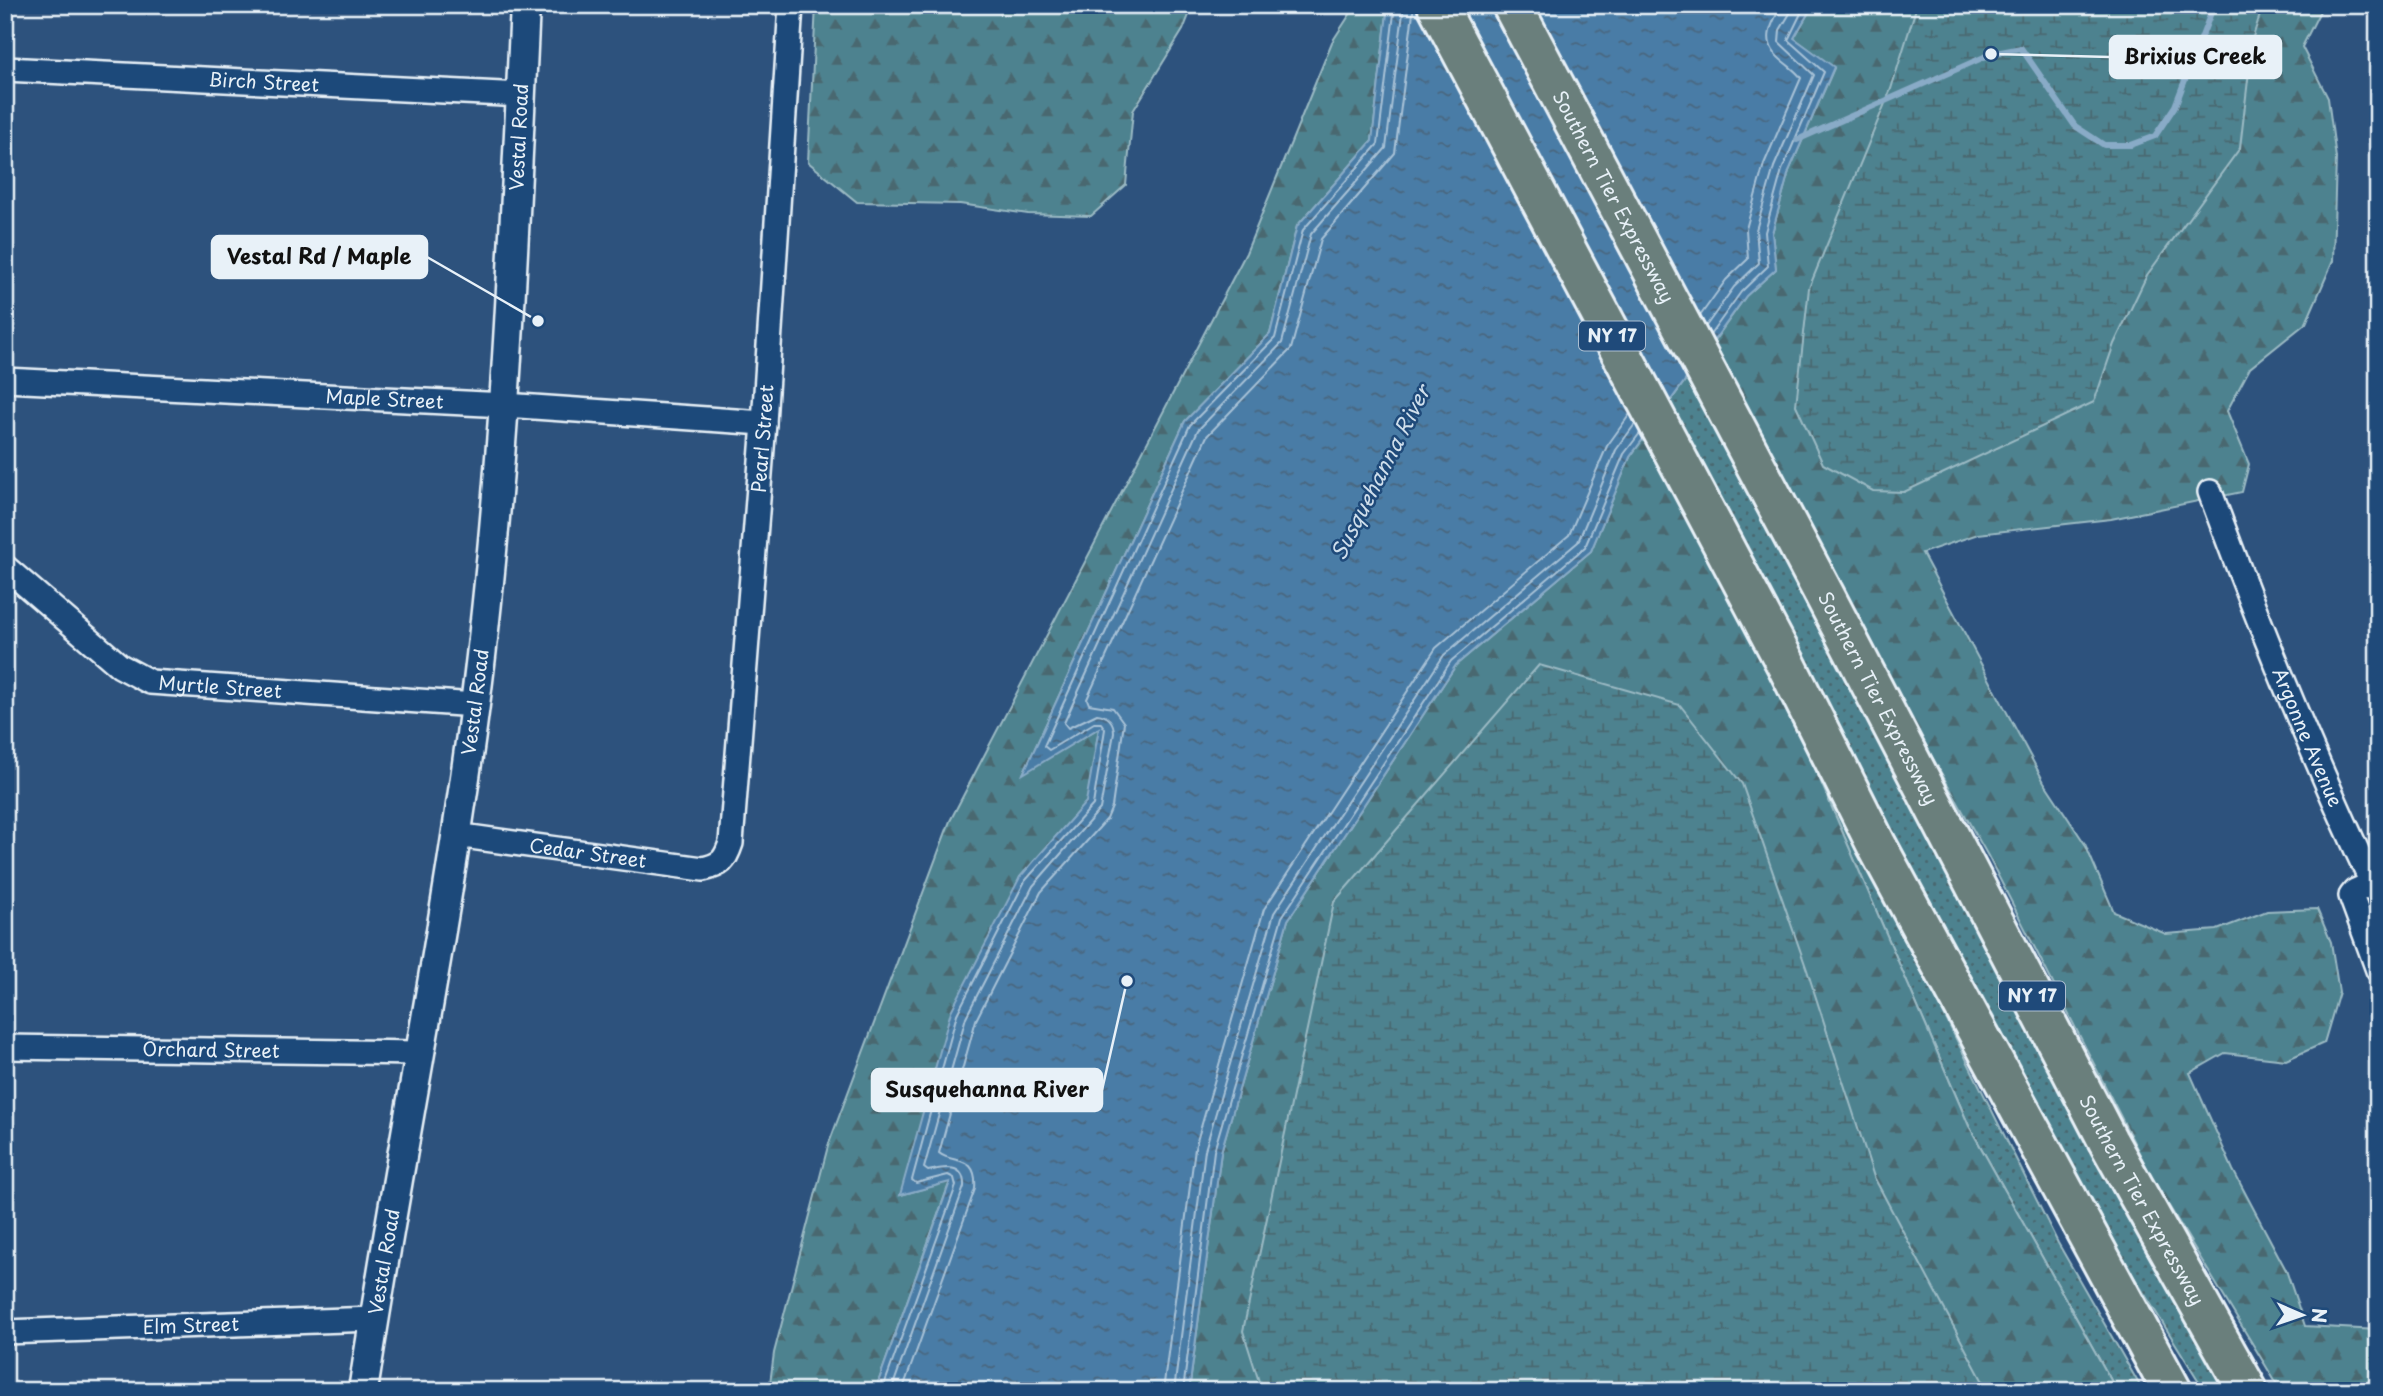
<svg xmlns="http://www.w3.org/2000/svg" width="2383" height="1396" viewBox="0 0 2383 1396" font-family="'Playpen Sans',sans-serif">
<defs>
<pattern id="grass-dots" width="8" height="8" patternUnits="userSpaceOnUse" patternTransform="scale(1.75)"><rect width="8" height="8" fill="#4e828f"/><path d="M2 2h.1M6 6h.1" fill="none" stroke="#4a6870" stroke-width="1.8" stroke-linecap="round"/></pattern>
<pattern id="forest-firs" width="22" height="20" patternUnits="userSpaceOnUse" patternTransform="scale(1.75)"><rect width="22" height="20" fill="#4e828f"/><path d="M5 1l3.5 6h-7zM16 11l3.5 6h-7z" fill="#4a6870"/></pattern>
<pattern id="wetland-marsh" width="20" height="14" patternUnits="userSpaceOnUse" patternTransform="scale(1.75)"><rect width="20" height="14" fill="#4e828f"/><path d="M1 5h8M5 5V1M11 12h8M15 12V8" fill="none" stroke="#4a6870"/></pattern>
<pattern id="water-ripples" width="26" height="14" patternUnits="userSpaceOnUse" patternTransform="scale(1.75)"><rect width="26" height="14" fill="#497ca6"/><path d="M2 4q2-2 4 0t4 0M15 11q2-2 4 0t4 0" fill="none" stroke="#48657d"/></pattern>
</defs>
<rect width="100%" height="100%" fill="#2d527d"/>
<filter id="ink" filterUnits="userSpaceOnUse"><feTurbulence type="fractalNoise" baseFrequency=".0143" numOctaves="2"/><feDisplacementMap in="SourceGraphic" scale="14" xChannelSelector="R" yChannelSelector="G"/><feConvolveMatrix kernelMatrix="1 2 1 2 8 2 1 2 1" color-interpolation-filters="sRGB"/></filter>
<g filter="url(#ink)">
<g fill="url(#grass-dots)" stroke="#9bbac4" stroke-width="2">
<path d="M1695,367L2239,1391H2205L2043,1131L1913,870L1665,409Z"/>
<path d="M1777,680L2058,1243L2143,1391H2117L1969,1126Z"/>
</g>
<g fill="url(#forest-firs)" stroke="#9bbac4" stroke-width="2">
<path d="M816,5H1193L1183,30L1133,111L1126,185L1091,216L1028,214L960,204L857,202L808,162Z"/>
<path d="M1356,5H1388L1372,141L1297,226L1270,334L1185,421L1024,772L1099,728L1087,802L1020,877L901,1195L950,1181L875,1391H769L774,1353L828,1146L950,821L1246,253L1332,42Z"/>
<path d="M1813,5H2323L2302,47L2328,98L2336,158L2333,261L2306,323L2250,368L2227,411L2249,464L2242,492L2111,519L1978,534L1922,553L2044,782L2085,844L2114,912L2166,934L2217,930L2267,911L2317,909L2331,942L2339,992L2324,1043L2286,1060L2225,1053L2190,1073L2233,1170L2286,1270L2305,1326L2378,1330V1391H2281L2152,1178L1988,856L1705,354L1746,296L1776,269L1772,233L1789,171L1834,68L1794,38Z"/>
<path d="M1650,430L1777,680L1969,1126L2117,1391H1189L1221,1152L1288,920L1456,665L1591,551L1630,457Z"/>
</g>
<g fill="url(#wetland-marsh)" stroke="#9bbac4" stroke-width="2">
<path d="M1917,5H2263L2253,37L2240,148L2147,275L2114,344L2094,402L1904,492L1873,491L1823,464L1796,405L1809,288L1891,89Z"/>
<path d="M1539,665L1680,705L1742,784L1807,970L1874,1177L1988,1391H1262L1243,1331L1334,902Z"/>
</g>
<path fill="url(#water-ripples)" stroke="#89abc7" stroke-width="2" d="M1388,5H1813L1794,38L1834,67L1789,171L1772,233L1776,269L1746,296L1630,457L1591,551L1456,665L1288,920L1221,1152L1189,1391H875L950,1182L900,1195L951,1011L1020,877L1086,802L1099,728L1023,774L1185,421L1270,334L1297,226L1372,141Z"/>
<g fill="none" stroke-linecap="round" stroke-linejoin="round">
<g stroke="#a8c2d7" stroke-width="2">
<path d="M1700,316L1726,280L1748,259L1746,229L1764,164L1801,78C1797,72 1791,68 1785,63C1760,45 1769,27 1782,5"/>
<path d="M1706,326L1734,287L1759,263L1756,230L1774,167L1814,75L1779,42L1780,30L1795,5"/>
<path d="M1710,335L1741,292L1768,266L1765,232L1782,170L1824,72L1788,40L1805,5"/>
<path d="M882,1391L956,1186L954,1178L948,1175L916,1183L912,1180L957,1014L1025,881L1093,805L1105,729L1101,723H1094L1049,750L1044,746L1190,425L1275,338L1303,230L1378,144L1395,5"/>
<path d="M891,1391L964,1187C965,1163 945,1167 928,1171L924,1168L966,1017L1033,886L1100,809L1114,733C1114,722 1108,715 1097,714L1068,728L1064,723L1198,430L1282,343L1311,234L1386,148L1404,5"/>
<path d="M902,1391L975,1189C978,1153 953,1165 939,1153L976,1020L1041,892L1107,819L1112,807L1124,723L1113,708L1089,704L1087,699L1207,436L1291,349L1321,239L1395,153L1414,5"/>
<path d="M1163,1391L1195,1148L1264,909L1436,648L1569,535L1607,446L1630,414"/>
<path d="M1174,1391L1205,1150L1274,913L1444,655L1578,542L1616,450L1635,424"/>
<path d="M1183,1391L1214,1151L1282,917L1451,661L1585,547L1624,454L1640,433"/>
</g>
<path stroke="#89abc7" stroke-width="6" d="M1797,140L1991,54L2021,48L2075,126L2104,145H2131L2155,136L2175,106L2214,5"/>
<defs>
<g id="minor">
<path id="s1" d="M5,69L521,95"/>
<path id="s2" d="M5,380L505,405L764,423"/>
<path id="s3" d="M2210,492C2259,625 2312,755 2372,883"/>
<path id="s4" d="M5,567L120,666L150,682L475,705"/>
<path id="s5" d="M456,835L703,869C721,865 725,861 731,843L764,423L791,5"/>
<path d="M2378,881L2355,891L2351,896L2378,970"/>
<path id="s6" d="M5,1047L419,1053"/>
<path id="s7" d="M5,1332L374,1319"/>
</g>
<g id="tertiary">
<path id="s8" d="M363,1391C398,1162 445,935 475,705C505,473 514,239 525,5"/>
</g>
<g id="motorway">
<path d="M1437,5L1787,666L1876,844L2172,1391"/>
<path id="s9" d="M1512,5L1825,596L2108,1141L2248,1391"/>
</g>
</defs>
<use href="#minor" stroke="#e8f1f8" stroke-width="28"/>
<use href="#tertiary" stroke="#e8f1f8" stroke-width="33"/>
<use href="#motorway" stroke="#e8f1f8" stroke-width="44"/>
<use href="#minor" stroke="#1f4a7a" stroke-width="23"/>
<use href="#tertiary" stroke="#1f4a7a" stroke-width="28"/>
<use href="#motorway" stroke="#6b7f7c" stroke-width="38"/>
</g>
</g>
<g text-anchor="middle" stroke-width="5" stroke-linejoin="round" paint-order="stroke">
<g fill="#1f4a7a" stroke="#acbfd2" stroke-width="2">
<rect x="1579" y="321.5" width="66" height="29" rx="5"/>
<rect x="1999" y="981.5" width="66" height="29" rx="5"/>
</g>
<g font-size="18" font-weight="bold" fill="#e8f1f8">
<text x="1612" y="342">NY 17</text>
<text x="2032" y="1002">NY 17</text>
</g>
<g font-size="19" fill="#e8f1f8" stroke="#1f4a7a">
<text dy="7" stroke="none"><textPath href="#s1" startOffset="259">Birch Street</textPath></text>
<text dy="7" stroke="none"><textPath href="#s8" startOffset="1265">Vestal Road</textPath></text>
<text dy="7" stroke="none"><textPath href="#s9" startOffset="217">Southern Tier Expressway</textPath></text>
<text dy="7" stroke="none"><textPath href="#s2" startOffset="380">Maple Street</textPath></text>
<text dy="7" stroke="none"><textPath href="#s5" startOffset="696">Pearl Street</textPath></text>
<text dy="7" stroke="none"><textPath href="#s4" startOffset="256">Myrtle Street</textPath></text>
<text dy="7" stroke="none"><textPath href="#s9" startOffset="784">Southern Tier Expressway</textPath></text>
<text dy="7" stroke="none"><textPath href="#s8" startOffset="698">Vestal Road</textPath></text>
<text dy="7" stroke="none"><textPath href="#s3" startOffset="264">Argonne Avenue</textPath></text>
<text dy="7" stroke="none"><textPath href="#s5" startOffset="133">Cedar Street</textPath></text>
<text dy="7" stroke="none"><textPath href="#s6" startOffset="206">Orchard Street</textPath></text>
<text dy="7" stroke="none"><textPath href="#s9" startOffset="1351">Southern Tier Expressway</textPath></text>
<text dy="7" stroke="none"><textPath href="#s8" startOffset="131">Vestal Road</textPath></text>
<text dy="7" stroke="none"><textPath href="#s7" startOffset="186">Elm Street</textPath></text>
</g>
<g font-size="21" font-style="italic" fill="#d0dfec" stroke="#1f4a7a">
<text transform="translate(1381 473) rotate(-63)" y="7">Susquehanna River</text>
</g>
</g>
<path fill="none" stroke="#e8f1f8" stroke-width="2.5" d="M1991 54L2110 57M538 321L427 257M1127 981L1102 1090"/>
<g fill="#e8f1f8" stroke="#1f4a7a" stroke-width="2.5">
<circle cx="1991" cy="54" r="7"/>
<circle cx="538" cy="321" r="7"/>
<circle cx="1127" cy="981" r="7"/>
</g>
<g fill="#e8f1f8" stroke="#e8f1f8" stroke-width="2.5">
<rect x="2110" y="36" width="171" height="42" rx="7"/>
<rect x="212" y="236" width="215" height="42" rx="7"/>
<rect x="872" y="1069" width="230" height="42" rx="7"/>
</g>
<g font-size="21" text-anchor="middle" font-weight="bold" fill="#111">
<text x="2195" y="64">Brixius Creek</text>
<text x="319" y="264">Vestal Rd / Maple</text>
<text x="987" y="1097">Susquehanna River</text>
</g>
<rect width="2383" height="1396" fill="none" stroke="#1f4a7a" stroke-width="28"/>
<rect x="14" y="14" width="2355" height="1368" fill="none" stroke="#e8f1f8" stroke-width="2.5" filter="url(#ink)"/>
<g transform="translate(2302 1315) rotate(92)" stroke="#1f4a7a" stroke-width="5" paint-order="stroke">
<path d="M0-5L12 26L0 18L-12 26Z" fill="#e8f1f8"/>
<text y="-10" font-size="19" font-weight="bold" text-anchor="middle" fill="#e8f1f8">N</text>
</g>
</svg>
